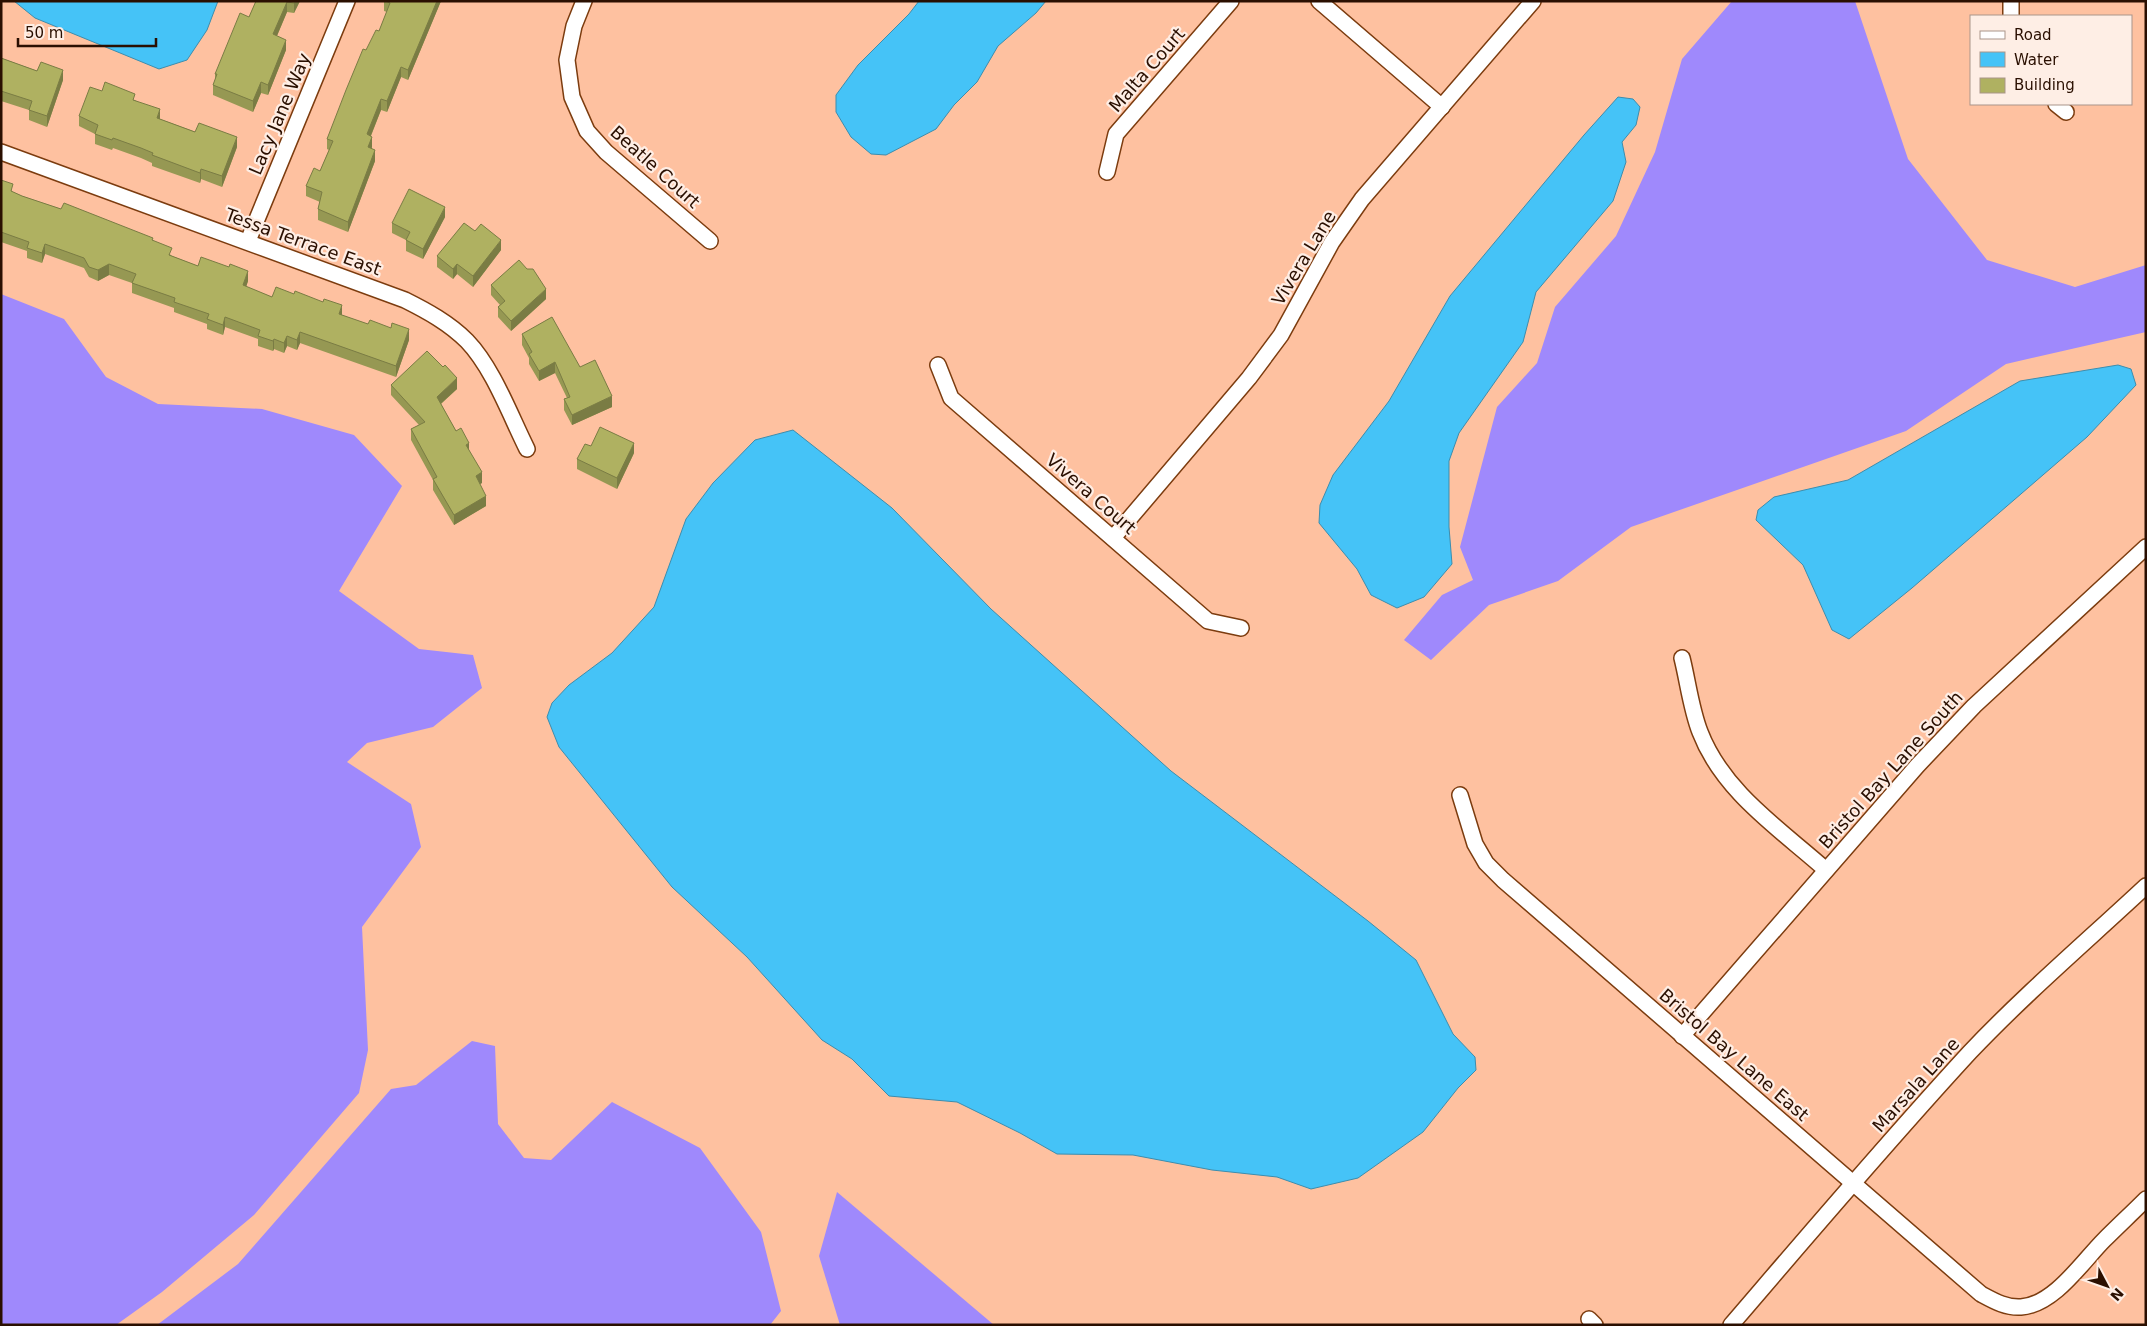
<svg xmlns="http://www.w3.org/2000/svg" width="2147" height="1326" viewBox="0 0 2147 1326" font-family="'DejaVu Sans',sans-serif">
<rect width="100%" height="100%" fill="#fec1a0"/>
<g fill="#9f89fc">
<path d="M1732,1H1855L1908,159L1987,260L2075,287L2146,265V332L2006,364L1906,431L1631,527L1558,581L1489,605L1431,660L1404,640L1442,595L1473,580L1460,547L1497,407L1537,363L1555,307L1616,236L1655,152L1682,59Z"/>
<path d="M1,294L64,319L106,377L158,404L262,409L354,435L402,486L339,591L419,649L473,655L482,688L433,727L367,743L347,762L411,804L421,847L362,927L368,1050L359,1093L254,1215L162,1292L116,1325H1Z"/>
<path d="M472,1041L495,1046L498,1124L524,1158L551,1160L612,1102L700,1148L761,1232L781,1311L770,1325H157L238,1264L391,1089L416,1085Z"/>
<path d="M837,1192L994,1325H840L819,1256Z"/>
</g>
<g fill="#45c3f7" stroke="#3d8dad">
<path d="M14,1H218L207,30L187,60L159,69L35,18Z"/>
<path d="M919,1H1046L1036,13L998,46L977,82L954,105L936,129L886,155L871,154L851,137L836,112V95L858,65L909,14Z"/>
<path d="M1618,97L1633,99L1640,107L1636,125L1622,142L1626,162L1613,201L1536,292L1523,342L1459,433L1449,461V527L1452,564L1424,597L1397,608L1371,595L1357,569L1319,523L1320,505L1333,475L1389,401L1450,296L1584,135Z"/>
<path d="M2118,365L2131,369L2136,385L2087,437L1912,588L1849,639L1832,630L1803,565L1756,520L1758,510L1774,497L1848,480L2020,381Z"/>
<path d="M793,430L892,508L991,609L1171,771L1368,921L1416,960L1453,1034L1475,1057L1476,1070L1458,1088L1423,1132L1358,1178L1311,1189L1277,1177L1212,1170L1133,1155L1057,1154L1020,1133L957,1102L889,1096L852,1059L822,1040L747,957L672,887L559,747L547,717L552,703L569,685L612,653L654,607L686,519L713,483L755,440Z"/>
</g>
<g fill="none" stroke-linecap="round" stroke-linejoin="round">
<defs>
<g id="minor">
<path d="M584,1L574,26L567,60L572,97L587,131L606,152L710,241"/>
<path d="M1319,1L1442,107"/>
<path d="M2011,1V16"/>
<path d="M2056,104L2066,112"/>
<path d="M1,152L405,300C427,311 449,323 467,341C493,368 510,415 527,449"/>
<path d="M1107,172L1116,134L1231,1"/>
<path d="M248,241L347,1"/>
<path d="M938,365L951,398L1208,621L1241,628"/>
<path d="M1113,538L1249,378L1281,335L1332,242L1362,199L1533,1"/>
<path d="M1682,658C1688,682 1691,709 1700,732C1723,792 1780,829 1826,870"/>
<path d="M1460,795L1475,844L1486,863L1503,880L1981,1294C1994,1301 2006,1308 2021,1307C2054,1305 2083,1261 2104,1240C2118,1226 2132,1213 2146,1199"/>
<path d="M1682,1036L1917,766L1974,706L2146,547"/>
<path d="M1589,1319L1595,1325"/>
<path d="M1731,1325C1810,1233 1888,1141 1970,1052C2025,994 2087,941 2146,886"/>
</g>
</defs>
<use href="#minor" stroke="#7c3c0f" stroke-width="18"/>
<use href="#minor" stroke="#fff" stroke-width="15"/>
</g>
<g fill="#969853">
<path d="M256,1H300L294,13L287,12L277,36L286,50L268,95L261,93L253,112L213,95V85L215,80V74L249,17Z"/>
<path d="M384,1H441L408,80L401,77L387,112L381,110L371,136L372,147L371,149L375,161L348,232L318,220V209L320,202L306,196V186L320,171L329,150L327,149V139L366,50L379,31L387,12L384,11Z"/>
<path d="M1,58L63,80L47,127L29,120V110L1,101Z"/>
<path d="M102,91L135,100L160,119L237,147L222,187L201,179L200,183L152,166V163L141,158L113,148L112,150L95,144V134L79,126V116Z"/>
<path d="M1,180L13,192L22,196L153,240L172,256L198,266L248,281L246,287L272,297L342,315L409,340L396,377L300,343L297,350L287,346L284,353L274,349L273,351L258,346V339L225,327L223,335L207,329V324L174,312V308L132,293V283L109,275L98,281L89,277L84,268L45,254L42,263L27,258V251L1,242Z"/>
<path d="M445,217L423,259L406,251V240L392,233V223Z"/>
<path d="M501,250L473,287L457,274L453,279L437,267V256Z"/>
<path d="M491,285L546,299L511,331L498,317V307L500,305L491,295Z"/>
<path d="M522,334L580,367L612,407L572,425L564,410V399L567,398L555,373L539,381L529,364V358L522,345Z"/>
<path d="M391,385L457,389L441,404L456,431L469,450L482,483L480,484L486,506L454,525L433,490V480L411,440V429L419,425L391,395Z"/>
<path d="M634,453L617,489L577,469V459Z"/>
</g>
<g fill="#7a7c44">
<path d="M295,1H300L294,13V3Z"/>
<path d="M437,1H441L408,80V70Z"/>
<path d="M287,2V12L273,45V34Z"/>
<path d="M286,40V50L268,95V85Z"/>
<path d="M401,67V77L387,112V101Z"/>
<path d="M63,70V80L47,127V116Z"/>
<path d="M261,82V93L253,112V101Z"/>
<path d="M381,99V110L367,145V134Z"/>
<path d="M160,109V120L157,118Z"/>
<path d="M237,137V147L222,187V176Z"/>
<path d="M372,137V147L368,158V147Z"/>
<path d="M375,150V161L348,232V222Z"/>
<path d="M201,169V179L200,183V173Z"/>
<path d="M445,207V217L423,259V249Z"/>
<path d="M501,240V250L473,287V276Z"/>
<path d="M45,244V254L42,263V253Z"/>
<path d="M109,264V275L98,281V270Z"/>
<path d="M457,264V274L453,279V269Z"/>
<path d="M248,271V281L243,296V285Z"/>
<path d="M546,289V299L511,331V321Z"/>
<path d="M342,305V316L339,314Z"/>
<path d="M225,317V327L223,335V325Z"/>
<path d="M409,329V340L396,377V366Z"/>
<path d="M300,332V343L297,350V340Z"/>
<path d="M287,336V346L284,353V343Z"/>
<path d="M274,339V349L273,351V341Z"/>
<path d="M555,362V373L539,381V371Z"/>
<path d="M457,378V389L437,407V397Z"/>
<path d="M612,396V407L572,425V415Z"/>
<path d="M469,443V453L466,445Z"/>
<path d="M634,443V453L617,489V478Z"/>
<path d="M482,472V483L476,486V476Z"/>
<path d="M486,496V506L454,525V515Z"/>
</g>
<g fill="#afb161" stroke="#7a7c44">
<path d="M256,1H295L294,3L287,2L273,34L286,40L268,85L261,82L253,101L213,85L217,74H215L240,13L249,17Z"/>
<path d="M386,1H437L408,70L401,67L387,101L381,99L367,134L372,137L368,147L375,150L348,222L318,209L322,192L306,186L314,168L320,171L333,141L327,139L346,90L363,49L366,50L376,30L379,31L390,3Z"/>
<path d="M1,58L37,71L41,62L63,70L47,116L29,110L32,101L1,91Z"/>
<path d="M105,82L135,94L133,100L160,109L157,118L195,132L199,123L237,137L222,176L201,169L200,173L152,155L153,153L141,148L113,138L112,140L95,134L98,125L79,116L90,87L102,91Z"/>
<path d="M1,180L13,184L11,191L22,196L61,209L64,203L153,238L152,240L172,248L169,255L198,266L201,257L229,267L230,264L248,271L243,285L272,297L276,287L294,294L295,291L323,302L324,299L342,305L339,314L368,324L370,320L391,328L392,323L409,329L396,366L300,332L297,340L287,336L284,343L274,339L273,341L258,336L260,330L225,317L223,325L207,319L209,314L174,302L175,298L132,283L136,274L109,264L98,270L89,267L84,258L45,244L42,253L27,248L29,242L1,232Z"/>
<path d="M409,189L445,207L423,249L406,240L410,232L392,223Z"/>
<path d="M464,223L475,231L481,224L501,240L473,276L457,264L453,269L437,256Z"/>
<path d="M519,260L527,269H533L546,289L511,321L498,307L505,301L491,285Z"/>
<path d="M552,317L580,367L595,360L612,396L572,415L564,399L570,397L555,362L539,371L529,354L532,352L522,334Z"/>
<path d="M427,351L443,367L445,365L457,378L437,397L456,431L461,428L469,443L466,445L482,472L476,476L486,496L454,515L433,479L437,477L411,429L425,422L391,385Z"/>
<path d="M600,427L634,443L617,478L577,459L585,444L591,446Z"/>
</g>
<g text-anchor="middle" stroke-width="4.5" stroke-linejoin="round" paint-order="stroke">
<g font-size="18" fill="#2a0f01" stroke="#feeee5">
<text transform="translate(1147 70) rotate(-49)" y="6">Malta Court</text>
<text transform="translate(280 114) rotate(-67)" y="6">Lacy Jane Way</text>
<text transform="translate(655 167) rotate(42)" y="6">Beatle Court</text>
<text transform="translate(303 242) rotate(20)" y="6">Tessa Terrace East</text>
<text transform="translate(1304 258) rotate(-59)" y="6">Vivera Lane</text>
<text transform="translate(1091 494) rotate(41)" y="6">Vivera Court</text>
<text transform="translate(1891 770) rotate(-48)" y="6">Bristol Bay Lane South</text>
<text transform="translate(1734 1055) rotate(41)" y="6">Bristol Bay Lane East</text>
<text transform="translate(1916 1085) rotate(-48)" y="6">Marsala Lane</text>
</g>
</g>
<rect width="2147" height="1326" fill="none" stroke="#2a0f01" stroke-width="5"/>
<rect x="1970" y="15" width="162" height="90" fill="#feeee5" stroke="#a9958a"/>
<rect x="1980" y="31" width="25" height="8" fill="#ffffff" stroke="#a9958a"/>
<text x="2014" y="40" font-size="15" fill="#2a0f01">Road</text>
<rect x="1980" y="52" width="25" height="15" fill="#45c3f7" stroke="#a9958a"/>
<text x="2014" y="65" font-size="15" fill="#2a0f01">Water</text>
<rect x="1980" y="78" width="25" height="15" fill="#afb161" stroke="#a9958a"/>
<text x="2014" y="90" font-size="15" fill="#2a0f01">Building</text>
<g transform="translate(2107 1286) rotate(131)" stroke="#feeee5" stroke-width="4" paint-order="stroke">
<path d="M0-4L9 19L0 12L-9 19Z" fill="#2a0f01"/>
<text y="-8" font-size="14" font-weight="bold" text-anchor="middle" fill="#2a0f01">N</text>
</g>
<path d="M18 38v8h138v-8" fill="none" stroke="#2a0f01" stroke-width="2.5"/>
<text x="25" y="38" font-size="15" fill="#2a0f01" stroke="#feeee5" stroke-width="4" paint-order="stroke">50 m</text>
</svg>
